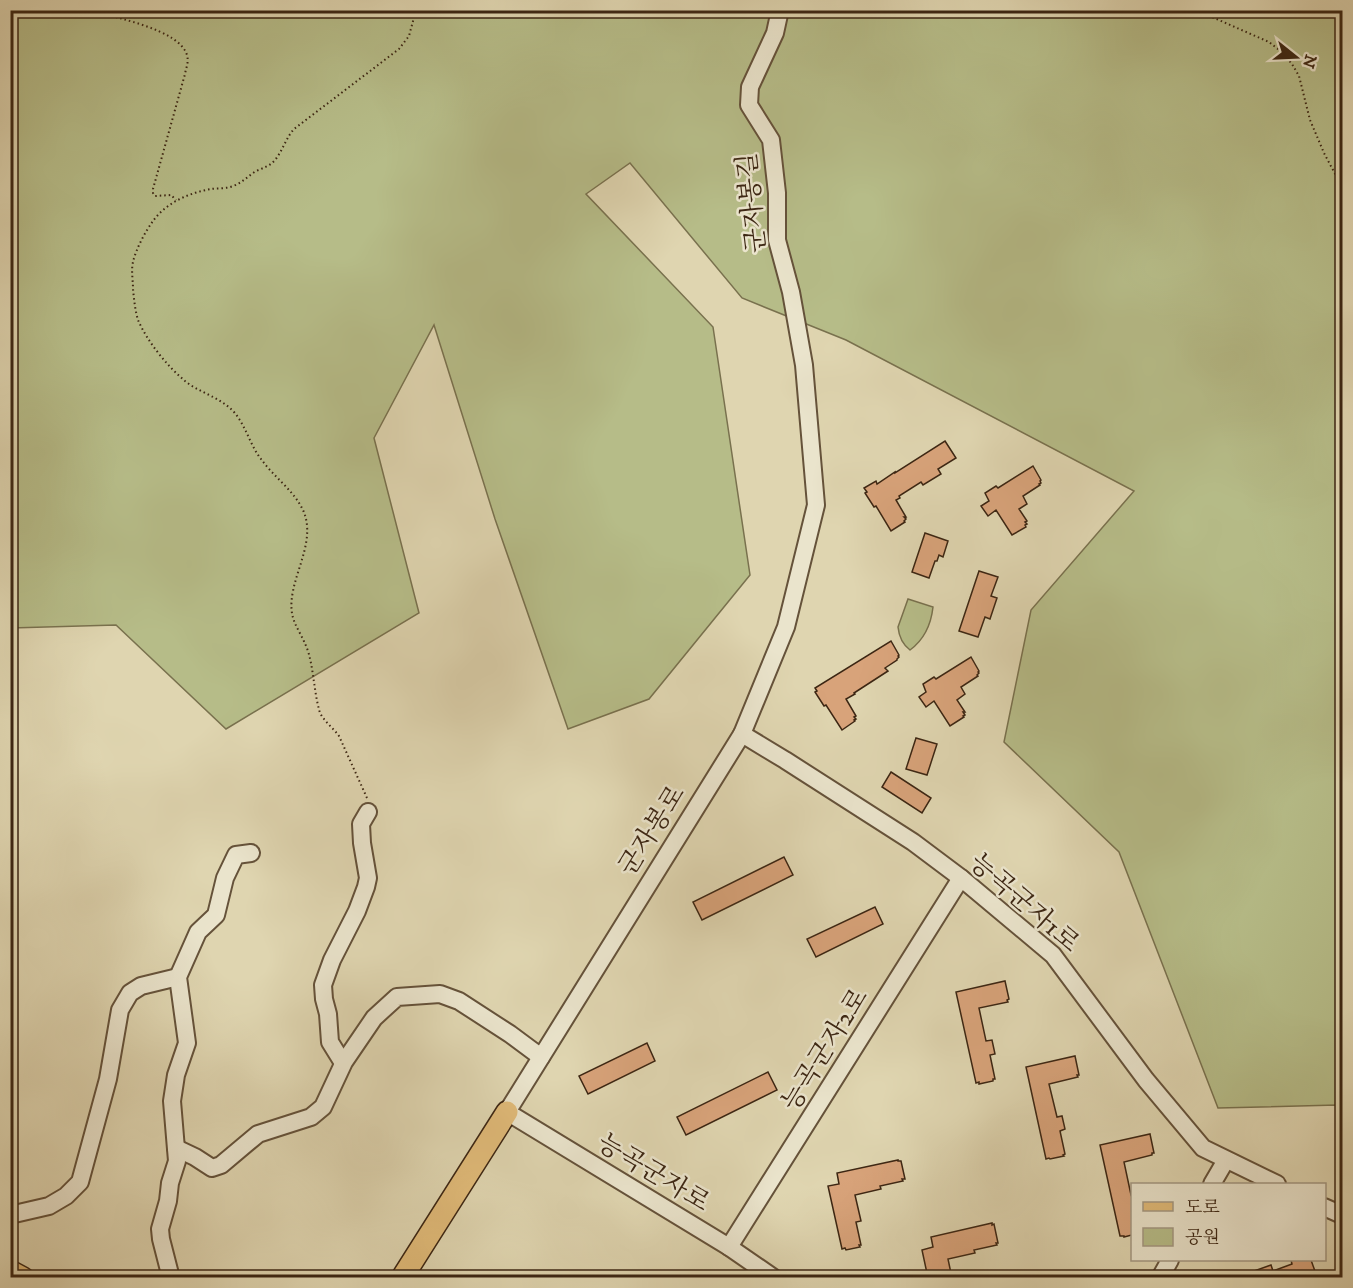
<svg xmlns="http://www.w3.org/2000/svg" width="1353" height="1288" viewBox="0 0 1353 1288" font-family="'IM FELL DW Pica','Noto Serif KR',serif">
<rect width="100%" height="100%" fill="#dfd5b0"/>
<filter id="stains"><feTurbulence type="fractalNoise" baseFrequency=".00333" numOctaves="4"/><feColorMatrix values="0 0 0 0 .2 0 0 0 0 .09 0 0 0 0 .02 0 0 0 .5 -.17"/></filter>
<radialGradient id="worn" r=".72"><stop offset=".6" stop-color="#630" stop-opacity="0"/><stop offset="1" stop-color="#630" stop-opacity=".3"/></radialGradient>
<g fill="#b6bc88" stroke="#79714e" stroke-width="1.5">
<path d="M10,11H1342V1111L1337,1105L1218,1108L1119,852L1004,742L1031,610L1134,491L846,340L742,298L630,163L586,194L713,327L750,575L649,699L568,729L495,519L434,325L374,438L419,613L226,729L116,625L11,628Z"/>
<path d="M908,599L933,607C931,625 925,639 910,650C902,644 899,637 898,627Z"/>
</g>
<g fill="#d8a37a" stroke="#3c2613" stroke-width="1.5">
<path d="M945,441L956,458L938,469L941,474L923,485L921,482L899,496L900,498L896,500L906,517H904L906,519L904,521L905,522L891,531L876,506L874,507L865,493L867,492L864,488L876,481L877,484L895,472V473Z"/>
<path d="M1033,466L1041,480L1040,481L1041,483L1039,484L1040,485L1023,496L1027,504L1019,509L1027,521L1025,522L1027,524L1025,525L1026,527L1012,535L996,510L988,516L981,506L989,501L985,493L996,486L998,488Z"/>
<path d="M925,533L948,541L943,557L939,555L937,561H935L929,578L912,572Z"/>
<path d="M979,571L998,577L991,596L997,598L990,619L985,617L978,637L959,631Z"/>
<path d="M891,641L899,655L898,656L899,657L897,659V660L885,668L888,671L854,693L855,694L846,699L856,716L854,717L856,719L854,720L855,721L842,730L826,705L824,706L815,692L817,691L815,688Z"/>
<path d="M971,657L979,671L978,672L979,673L977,675L978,676L961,687L965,694L957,700L965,712H963L965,715L963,716L964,717L950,726L934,701L926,707L919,697L926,692L923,684L934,677L936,679Z"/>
<path d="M916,738L937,744L927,775L906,769Z"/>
<path d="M891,772L931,798L922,813L882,787Z"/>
<path d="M784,857L793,875L702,920L693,902Z"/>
<path d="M875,907L883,924L816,957L807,939Z"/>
<path d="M1005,981L1009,999L1007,1000L1008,1002L979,1008L986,1041L992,1040L995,1054L990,1055L995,1079H993V1081L979,1084V1082L976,1083L956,992Z"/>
<path d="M647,1043L655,1061L588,1094L579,1076Z"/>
<path d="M1075,1056L1079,1075H1077L1078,1077L1049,1084L1057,1117L1062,1116L1065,1129L1060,1131L1065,1154L1063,1155L1064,1156L1050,1159L1049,1158L1046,1159L1026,1067Z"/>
<path d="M768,1072L777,1090L686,1135L677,1117Z"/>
<path d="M1150,1134L1154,1153H1152V1155L1124,1162L1131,1195L1132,1194V1235L1124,1237V1236H1120L1100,1145Z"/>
<path d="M898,1160V1161H901L905,1179H902L903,1181L880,1186L881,1189L855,1195L861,1221L856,1222L861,1245H859L860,1247L846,1250L845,1248L842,1249L828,1186L839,1184L837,1173Z"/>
<path d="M992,1223V1225L994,1224L998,1243H996L997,1245L974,1250L975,1253L948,1259L952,1278H928L922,1250L933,1247L931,1237Z"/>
<path d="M1291,1260H1311L1316,1274L1306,1278H1241L1240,1276L1271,1265L1273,1271L1292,1264Z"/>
</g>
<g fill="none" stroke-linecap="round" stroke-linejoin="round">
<defs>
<g id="minor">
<path d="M742,734L785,760L913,842L961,878L1053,955L1146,1080L1203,1148L1277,1184"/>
<path d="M343,1063L330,1042L328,1014L324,999L323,985L332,960L357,911L366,887L368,878L362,843L361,824L368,812"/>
<path d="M176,1148L195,1157L212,1168L221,1165L258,1134L311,1117L323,1107L344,1062L374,1018L397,997L440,994L459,1001L510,1034L541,1057"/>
<path d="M1212,1184L1226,1160"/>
<path d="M1324,1207L1342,1215"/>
<path d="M10,1215L49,1206L66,1196L80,1182L108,1079L120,1010L130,993L141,986L178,977"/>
<path d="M729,1247L961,878"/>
<path d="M171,1278L161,1239L160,1229L168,1201L170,1183L177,1161L172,1101L176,1075L187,1043L178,977L198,932L216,915L225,878L236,855L251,853"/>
<path d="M774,1278L729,1247L507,1112L742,734L786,627L816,505L804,365L791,292L777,240V193L771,140L749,105L750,87L775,33L780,10"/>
<path d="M1160,1278L1170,1260"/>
</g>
<g id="major">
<path d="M10,1271L23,1278"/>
<path d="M402,1278L507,1112"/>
</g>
</defs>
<use href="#minor" stroke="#65523a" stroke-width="20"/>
<use href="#major" stroke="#3c2613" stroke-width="24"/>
<g stroke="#3c2613" stroke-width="2" stroke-dasharray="1.5 3" stroke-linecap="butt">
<path d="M90,10C115,18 179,29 187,55C189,62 186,68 185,74L153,189V193L155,196L171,195L176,200"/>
<path d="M1196,10L1269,42L1283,53L1292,64L1299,76L1310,120L1324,153L1342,187"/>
<path d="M367,798L339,736C333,728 325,722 320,713C314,693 314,671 308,651C299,626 287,621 293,591C298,565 316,535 302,508C292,489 273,476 261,459C250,445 246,426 234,412C220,397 200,393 185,381C167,366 147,341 138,320C135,310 134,299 133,289C133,280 131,270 133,262C136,249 145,232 153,221C167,202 189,193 211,189C218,188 226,189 233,186C242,183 248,176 256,171C263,168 270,166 275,160C283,150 286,138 294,129L399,49L409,36L416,10"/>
</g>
<use href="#minor" stroke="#eae4cc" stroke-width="16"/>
<use href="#major" stroke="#e0ba78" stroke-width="21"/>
</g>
<g text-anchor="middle" stroke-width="5" stroke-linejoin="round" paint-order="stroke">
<g font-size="26" fill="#3c2613" stroke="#eae4cc">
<text transform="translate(751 203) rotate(-96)" y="9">군자봉길</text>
<text transform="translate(651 830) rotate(-58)" y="9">군자봉로</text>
<text transform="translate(1025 902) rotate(41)" y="9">능곡군자1로</text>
<text transform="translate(824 1049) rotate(-58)" y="9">능곡군자2로</text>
<text transform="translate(654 1172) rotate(31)" y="9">능곡군자로</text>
</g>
</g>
<rect width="1353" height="1288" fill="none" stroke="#dfd5b0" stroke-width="36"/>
<rect x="12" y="12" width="1329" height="1264" fill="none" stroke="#3c2613" stroke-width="3"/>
<rect x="18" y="18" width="1317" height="1252" fill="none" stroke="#3c2613" stroke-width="1.5"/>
<rect x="1131" y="1183" width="195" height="78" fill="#eae4cc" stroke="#a49882" stroke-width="1.5"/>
<rect x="1143" y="1202" width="30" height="9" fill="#e0ba78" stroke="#a49882" stroke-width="1.5"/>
<text x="1185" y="1213" font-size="18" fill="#3c2613">도로</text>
<rect x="1143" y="1228" width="30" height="18" fill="#b6bc88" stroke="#a49882" stroke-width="1.5"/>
<text x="1185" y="1243" font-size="18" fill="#3c2613">공원</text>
<g transform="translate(1296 57) rotate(108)" stroke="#eae4cc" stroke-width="4.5" paint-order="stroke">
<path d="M0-4.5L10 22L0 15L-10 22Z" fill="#3c2613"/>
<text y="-9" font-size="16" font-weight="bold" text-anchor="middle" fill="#3c2613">N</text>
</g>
<rect width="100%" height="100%" filter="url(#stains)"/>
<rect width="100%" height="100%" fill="url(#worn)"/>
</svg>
